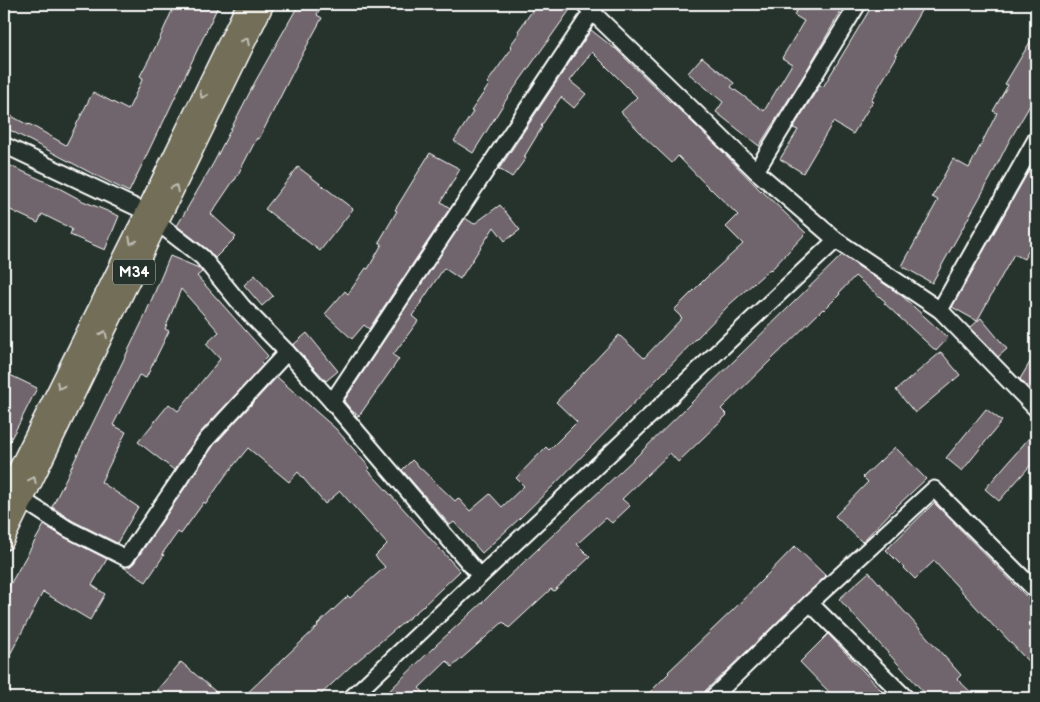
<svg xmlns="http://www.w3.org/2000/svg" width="1040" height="702" viewBox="0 0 1040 702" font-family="'Balsamiq Sans',sans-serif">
<rect width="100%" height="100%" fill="#26332d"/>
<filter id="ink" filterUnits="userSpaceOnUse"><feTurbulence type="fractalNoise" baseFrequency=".02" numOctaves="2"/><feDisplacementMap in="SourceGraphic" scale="10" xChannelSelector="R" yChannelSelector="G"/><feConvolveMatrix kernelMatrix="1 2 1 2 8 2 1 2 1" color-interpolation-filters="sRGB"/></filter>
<g filter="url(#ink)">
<g fill="#6f656c" stroke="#fff">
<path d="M175,4H219L161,127H160L129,192L91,173L4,127V112L28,125L29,124L66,145L93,92L128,110L143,78L140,76L158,42Z"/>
<path d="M299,4H321L317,15L322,18L296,66L259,139L257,138L235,180H234L211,214L236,237L215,258L208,250L177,226L214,162L255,82Z"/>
<path d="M537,4H574L506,100L473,153L454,141L473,112L471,111L489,85L487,83L512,48L510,46L520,32L518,31Z"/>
<path d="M800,4H845L804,75L759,146L716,112L723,102L688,73L702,57L734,83L731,87L764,111L792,64L782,58L804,21L794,15Z"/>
<path d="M873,4H925L895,55L897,56L871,100L873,101L853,134L833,122L803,173L780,159L798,130L793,128L820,85L823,87Z"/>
<path d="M591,30L614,48H615L670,102H671L717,146L761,191V190L806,233L771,270L770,269L730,304L554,485L519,519L482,553L454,522L450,525L402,470L412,460L455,501L458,498L470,511L490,494L502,507L524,486L516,478L546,447L549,450L577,422L556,402L619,335L644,358L682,318L674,310L706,278L743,244L726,227L738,215L711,189V190L678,156L672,163L641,134V133L621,112L637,97L592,52L570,81L586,94L574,108L561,97L541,126L542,127L524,157L526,158L512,177L499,169Z"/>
<path d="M1036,32V95L1008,143L990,179L932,283L902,266L938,200L932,197L953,159L969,168L997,113L993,111L1008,85L1005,84Z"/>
<path d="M430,153L460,169L441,202L450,208L369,329L364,325L352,339L325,314L345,291L348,294L366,268L368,269L382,244L379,242L397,211L395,210Z"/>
<path d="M1036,158V236L1024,259L1014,254L977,321L952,307Z"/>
<path d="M4,163L55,186L83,201L119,216L105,250L70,235L72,229L42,214L38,223L4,207Z"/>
<path d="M298,167L353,209L320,251L265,209Z"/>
<path d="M500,205L520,230L505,241L494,227L460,279L444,268L412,316L418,321L393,355L399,359L359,416L351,410L344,401L465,218L474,224Z"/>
<path d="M842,255L902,296L948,338L936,351L884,303L886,302L855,276L839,293L840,294L824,310L823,309L721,409L727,415L678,462L670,453L622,499L630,506L612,523L606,518L577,544L590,557L554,591L551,589L509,628L503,622L452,667L447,661L419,688L430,698H382L436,645L483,602L506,579L636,457Z"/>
<path d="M170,256L199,268L202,272L197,276L268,356L261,363L263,365L200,433L174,470L138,442L169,404L178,411L220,359L206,344L219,332L181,289L165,329L169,331L146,378L139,375L113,425L126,432L101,482L138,507L117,543L73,521L52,507L143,320Z"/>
<path d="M255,275L273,296L262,306L244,285Z"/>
<path d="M981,318L1007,349L998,357L970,328Z"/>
<path d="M307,333L338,371L326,381L293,345Z"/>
<path d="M941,352L960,375L915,413L896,390Z"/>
<path d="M1036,352V396L1020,379Z"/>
<path d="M10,375L37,388L20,422L4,451V387Z"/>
<path d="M277,377L336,429L370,468L368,470L460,571L422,607L350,667L317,698H242L284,658L318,626L317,625L348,596L350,598L385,567L375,556L387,544L340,491L325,504L298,472L289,482L248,448L225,476L206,504L204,502L181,534L178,532L162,554L164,555L146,582L123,567L130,566L134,563L214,445Z"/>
<path d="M986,409L1002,421L962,471L946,458Z"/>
<path d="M1029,438L1036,444V459L999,501L985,489Z"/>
<path d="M895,447L926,479L897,506L862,542L835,516L868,482L863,477Z"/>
<path d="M934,503L1036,606V670L999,630L998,631L934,561L915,579L886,550Z"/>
<path d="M44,525L64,537L107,559L92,585L105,594L90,620L43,592L4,666V595Z"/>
<path d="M795,546L826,576L705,691L700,698H644L669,673L668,672L734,609Z"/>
<path d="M869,572L961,675L957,679L977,698H929L839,599Z"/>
<path d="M828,634L882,691L874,698H835L800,662Z"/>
<path d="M181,662L223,698H166L157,690Z"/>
</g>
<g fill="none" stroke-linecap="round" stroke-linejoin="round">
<defs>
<g id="minor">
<path d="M584,4L756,171L836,240L940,310L1036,409"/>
<path d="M4,145L146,212"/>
<path d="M756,171L858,4"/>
<path d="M158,223L202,257L243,307L287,352L332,402L480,576"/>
<path d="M940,310L1036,139"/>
<path d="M332,402L597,4"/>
<path d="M23,500L68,529L126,558L207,439L287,352"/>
<path d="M810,603L906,698"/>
<path d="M351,698L836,240"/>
<path d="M712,698L810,603L934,489L1036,591"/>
</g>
<g id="major">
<path d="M4,498L146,212L247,4"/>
<path d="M4,540L264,4"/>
</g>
</defs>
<use href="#minor" stroke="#fff" stroke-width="19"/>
<use href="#major" stroke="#fff" stroke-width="22"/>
<use href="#minor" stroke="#26332d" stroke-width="15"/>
<use href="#major" stroke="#726e59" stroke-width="19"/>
</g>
<defs><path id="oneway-chevron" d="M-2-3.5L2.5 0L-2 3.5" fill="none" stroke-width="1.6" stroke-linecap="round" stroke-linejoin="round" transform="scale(1.25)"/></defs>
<g stroke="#c0beb4">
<use href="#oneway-chevron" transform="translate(246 41) rotate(-63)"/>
<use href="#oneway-chevron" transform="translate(203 95) rotate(116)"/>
<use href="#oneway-chevron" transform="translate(175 188) rotate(-64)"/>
<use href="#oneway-chevron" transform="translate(132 241) rotate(117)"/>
<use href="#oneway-chevron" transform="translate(104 334) rotate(-64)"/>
<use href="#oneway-chevron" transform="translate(60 386) rotate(117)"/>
<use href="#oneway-chevron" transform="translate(33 480) rotate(-64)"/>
</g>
</g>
<g text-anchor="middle" stroke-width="4.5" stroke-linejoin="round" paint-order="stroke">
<rect fill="#26332d" stroke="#bec2c0" stroke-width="1" x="113" y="259.5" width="42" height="25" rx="4"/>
<g font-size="15" font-weight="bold" fill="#fff">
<text x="134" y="277">M34</text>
</g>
</g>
<rect width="1040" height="702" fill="none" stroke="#26332d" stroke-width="20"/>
<rect x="10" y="10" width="1020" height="682" fill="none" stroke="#fff" stroke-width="2" filter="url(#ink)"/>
</svg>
